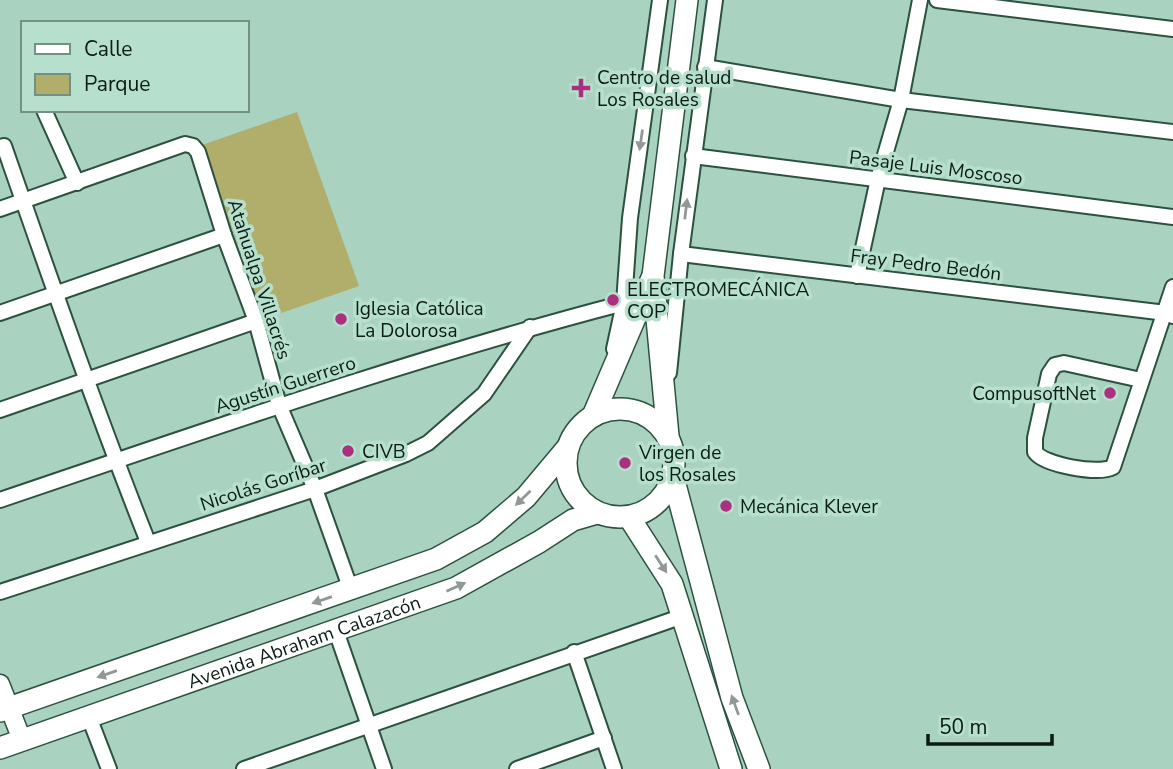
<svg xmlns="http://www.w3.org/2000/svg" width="1173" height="769" viewBox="0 0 1173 769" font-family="'Nunito Sans',sans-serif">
<rect width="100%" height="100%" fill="#a9d3c0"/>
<path fill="#b1ad6b" d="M297,112L359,286L264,319L202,145Z"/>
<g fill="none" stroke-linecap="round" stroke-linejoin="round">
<defs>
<g id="minor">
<path d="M937,0L1173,29"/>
<path d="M705,67L901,100L1173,132"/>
<path d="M44,110L77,183"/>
<path d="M0,147L4,146C50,278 96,411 148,542"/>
<path d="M693,156L1173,217"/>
<path d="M0,209L185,144L193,146L198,152L224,235L256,321L279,405L315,489L351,590"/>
<path d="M681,254L1166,313L1173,316"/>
<path d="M857,276L878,179L901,100L920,0"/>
<path d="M0,313L224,235"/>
<path d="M614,349L624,303L630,218L660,0"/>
<path d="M669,373L681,254L715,0"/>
<path d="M1141,380L1064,363L1055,365L1049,374L1035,438V452C1044,465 1098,475 1113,467L1173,287"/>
<path d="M0,410L256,321"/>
<path d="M0,500C207,430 413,358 624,303"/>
<path d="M0,592L315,489L406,454L428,443L484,394L530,327"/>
<path d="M336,631L384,769"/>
<path d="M574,652L614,769"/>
<path d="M89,717L109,769"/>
<path d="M244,769L683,616"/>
<path d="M517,769L604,738"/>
</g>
<path id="tertiary" d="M0,684L22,740"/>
<g id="secondary">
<circle cx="620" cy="463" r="54"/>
<path d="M593,416L652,278"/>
<path d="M668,436L653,276L687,0"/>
<path d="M673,477L732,698L759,769"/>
<path d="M629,517L672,584L731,769"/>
<path d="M0,711L436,559L485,532L526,497L568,447"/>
<path id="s1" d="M0,748L456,588L539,542L573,520L597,513"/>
</g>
</defs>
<use href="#minor" stroke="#2b5141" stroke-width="18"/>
<use href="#tertiary" stroke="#2b5141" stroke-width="21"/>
<use href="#secondary" stroke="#2b5141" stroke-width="24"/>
<use href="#minor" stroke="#fff" stroke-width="14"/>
<use href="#tertiary" stroke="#fff" stroke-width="18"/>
<use href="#secondary" stroke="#fff" stroke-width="21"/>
</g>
<defs><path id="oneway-solid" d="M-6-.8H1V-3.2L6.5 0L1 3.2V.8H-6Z" transform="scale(1.75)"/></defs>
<g fill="#919895">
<use href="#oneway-solid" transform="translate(641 140) rotate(98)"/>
<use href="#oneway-solid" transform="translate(686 209) rotate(-83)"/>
<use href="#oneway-solid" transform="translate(523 498) rotate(136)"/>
<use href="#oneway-solid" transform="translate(661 564) rotate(57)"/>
<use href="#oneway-solid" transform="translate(456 587) rotate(-24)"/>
<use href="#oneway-solid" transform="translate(322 600) rotate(161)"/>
<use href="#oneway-solid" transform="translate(107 674) rotate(161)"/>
<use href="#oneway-solid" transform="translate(735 705) rotate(-110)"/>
</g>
<g fill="#ac3080" stroke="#b6e0cd" stroke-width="2.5">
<path d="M577.5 77.5h7v7h7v7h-7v7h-7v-7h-7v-7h7z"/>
<circle cx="613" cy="300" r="7"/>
<circle cx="341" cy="319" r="7"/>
<circle cx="1110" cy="393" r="7"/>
<circle cx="348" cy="451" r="7"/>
<circle cx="625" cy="463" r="7"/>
<circle cx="726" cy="506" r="7"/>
</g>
<g text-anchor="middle" stroke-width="7" stroke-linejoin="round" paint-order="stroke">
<g font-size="19" fill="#0b1b14" stroke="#b6e0cd" text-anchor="start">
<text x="597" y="84">Centro de salud<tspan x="597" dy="22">Los Rosales</tspan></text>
<text x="627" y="296">ELECTROMECÁNICA<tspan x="627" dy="22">COP</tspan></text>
<text x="355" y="315">Iglesia Católica<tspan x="355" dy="22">La Dolorosa</tspan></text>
<text x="1096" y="400" text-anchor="end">CompusoftNet</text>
<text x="362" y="458">CIVB</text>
<text x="639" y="459">Virgen de<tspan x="639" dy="22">los Rosales</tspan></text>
<text x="740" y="513">Mecánica Klever</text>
</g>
<g font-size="19" fill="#0b1b14" stroke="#b6e0cd">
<text transform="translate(936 167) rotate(7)" y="7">Pasaje Luis Moscoso</text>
<text transform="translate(926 264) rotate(7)" y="7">Fray Pedro Bedón</text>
<text transform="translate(260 279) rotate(72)" y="7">Atahualpa Villacrés</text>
<text transform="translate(285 384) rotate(-18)" y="7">Agustín Guerrero</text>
<text transform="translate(263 484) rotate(-18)" y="7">Nicolás Goríbar</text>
<text dy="7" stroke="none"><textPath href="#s1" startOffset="322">Avenida Abraham Calazacón</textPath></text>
</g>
</g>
<rect x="21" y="21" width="228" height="91" fill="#b6e0cd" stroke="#729183" stroke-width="2"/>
<rect x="35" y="44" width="35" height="10" fill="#ffffff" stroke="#729183" stroke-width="2"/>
<text x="84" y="56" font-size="21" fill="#0b1b14">Calle</text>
<rect x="35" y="74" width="35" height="21" fill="#b1ad6b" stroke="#729183" stroke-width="2"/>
<text x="84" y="91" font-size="21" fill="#0b1b14">Parque</text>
<path d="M928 734v10h124v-10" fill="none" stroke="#0b1b14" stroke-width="3.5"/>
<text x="939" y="734" font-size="21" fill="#0b1b14" stroke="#b6e0cd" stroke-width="5" paint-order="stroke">50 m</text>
</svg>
